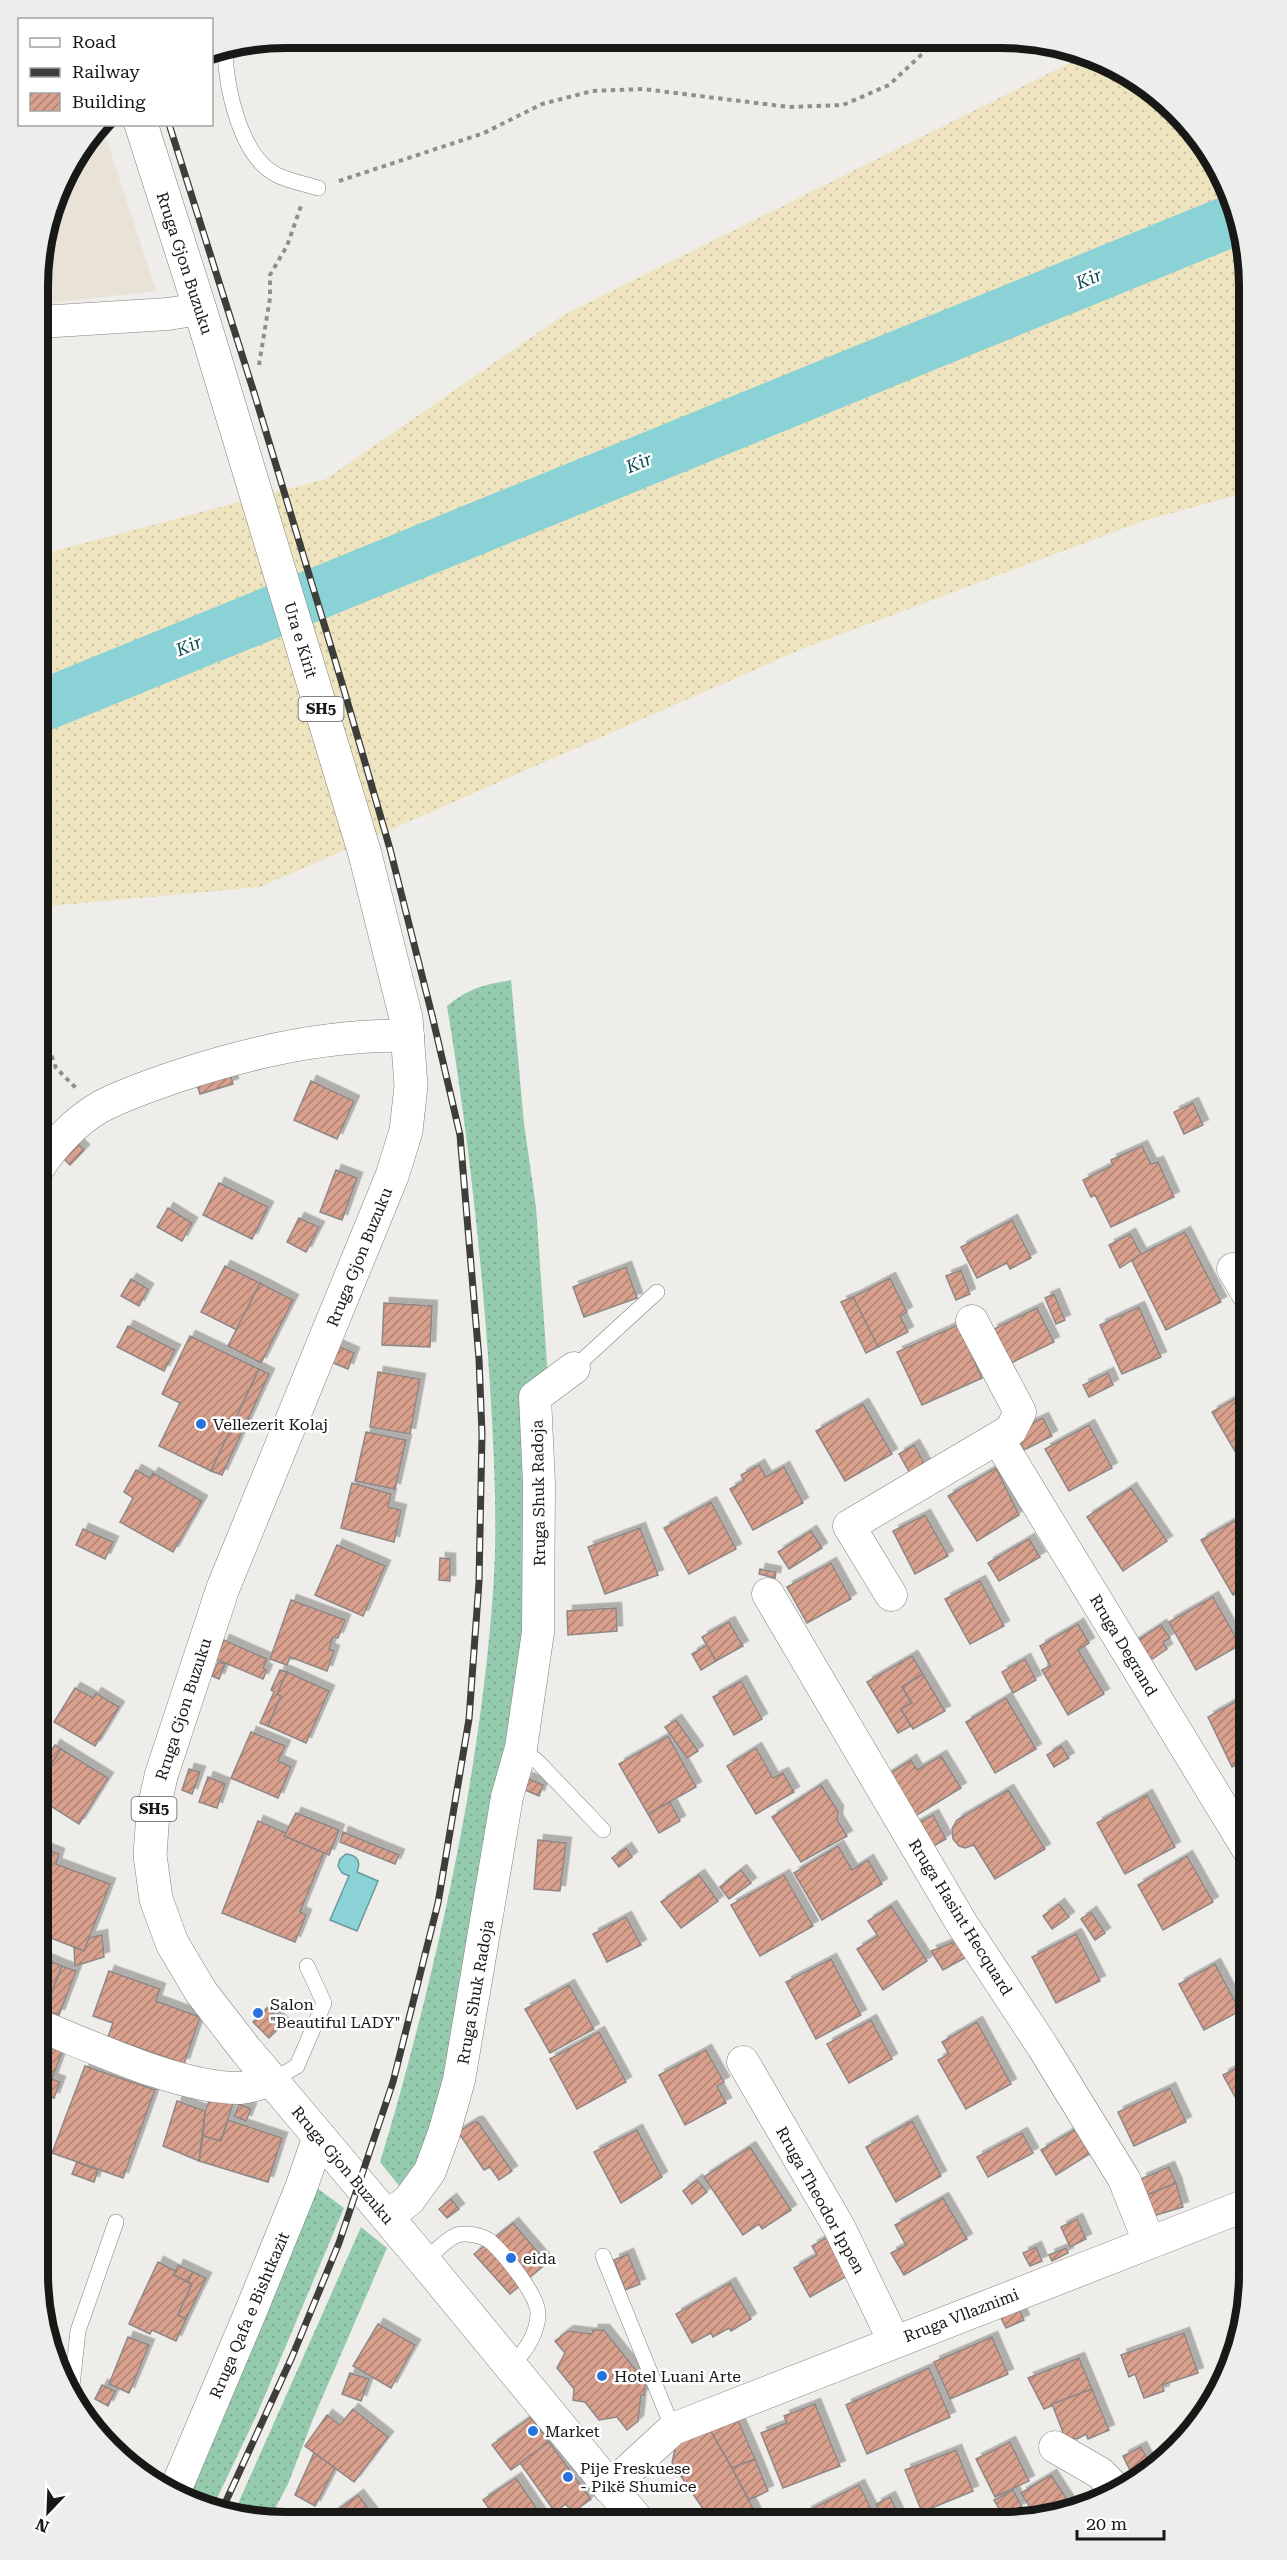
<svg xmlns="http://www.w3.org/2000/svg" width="1287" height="2560" viewBox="0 0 1287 2560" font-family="'Roboto Serif',serif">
<defs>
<pattern id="grass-dots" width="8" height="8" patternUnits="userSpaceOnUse" patternTransform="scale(1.5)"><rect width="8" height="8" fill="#94caad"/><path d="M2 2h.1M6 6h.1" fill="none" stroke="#7fad94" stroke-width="1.8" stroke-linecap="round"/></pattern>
<pattern id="sand-dots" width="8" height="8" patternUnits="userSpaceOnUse" patternTransform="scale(1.5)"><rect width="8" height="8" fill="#eee4bf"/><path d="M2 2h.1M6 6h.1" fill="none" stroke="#cbc3a3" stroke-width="1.8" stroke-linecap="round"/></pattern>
<pattern id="building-hatch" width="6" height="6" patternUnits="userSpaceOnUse" patternTransform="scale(1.5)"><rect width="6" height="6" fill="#d8a08d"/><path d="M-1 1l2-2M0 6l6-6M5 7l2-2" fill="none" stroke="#ae8172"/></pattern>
<filter id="shadow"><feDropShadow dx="5.5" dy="-5.5" stdDeviation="0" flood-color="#0004"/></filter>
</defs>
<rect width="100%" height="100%" fill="#efede9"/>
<path fill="#e8e2d7" d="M102,126L156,291L40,304V254L63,176Z"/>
<g fill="url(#grass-dots)">
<path d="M511,980L524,1124L536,1207L548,1378L525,1649L436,2137L400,2187L380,2162C397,2108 411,2053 425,1998C458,1864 483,1730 493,1592C498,1524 494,1455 490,1386C482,1259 468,1133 447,1006C469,988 483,985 511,980Z"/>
<path d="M317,2188L344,2208L258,2412L212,2509L185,2500Z"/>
<path d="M361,2227L387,2248L313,2419L288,2484L269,2520H253L233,2515Z"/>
</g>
<path fill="url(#sand-dots)" d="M1085,55L1111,63L1165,99L1208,148L1236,207L1249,286V492L1146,520L802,649L260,887L39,907V555L326,479L562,316Z"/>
<path fill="#8ad2d5" stroke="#689a9c" stroke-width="1.5" d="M346,1854C358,1855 361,1862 357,1872L378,1881L357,1931L330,1920L349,1876L342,1873L338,1866L340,1859Z"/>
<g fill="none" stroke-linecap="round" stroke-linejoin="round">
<path stroke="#8ad2d5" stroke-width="52" d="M39,707L1238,218"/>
</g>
<g fill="url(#building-hatch)" stroke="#8d8887" stroke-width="1.5" filter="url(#shadow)">
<path d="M228,1065L233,1084L200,1094L194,1075Z"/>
<path d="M311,1081L354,1101L337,1139L294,1120Z"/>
<path d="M1193,1103L1203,1125L1184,1134L1174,1112Z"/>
<path d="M73,1139L84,1150L70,1165L59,1154Z"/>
<path d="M1142,1146L1151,1164L1158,1162L1174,1197L1111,1227L1095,1195L1091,1197L1083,1180L1113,1165L1111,1160Z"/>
<path d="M336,1170L357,1178L342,1220L320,1212Z"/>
<path d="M219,1183L268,1207L252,1239L203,1215Z"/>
<path d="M168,1208L192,1223L182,1241L157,1227Z"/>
<path d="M299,1218L319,1227L306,1252L287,1242Z"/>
<path d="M1012,1220L1031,1258L1010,1269L1007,1263L977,1278L961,1247Z"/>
<path d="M1185,1232L1221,1302L1166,1330L1131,1259Z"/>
<path d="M1130,1234L1141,1254L1120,1268L1109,1245Z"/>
<path d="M225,1266L260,1283L237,1330L201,1312Z"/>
<path d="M626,1267L637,1298L584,1317L573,1287Z"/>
<path d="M961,1270L970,1294L956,1300L946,1276Z"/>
<path d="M890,1278L907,1312L900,1316L908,1332L878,1347L853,1297Z"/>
<path d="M131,1279L148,1289L139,1306L121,1296Z"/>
<path d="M260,1283L293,1300L261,1363L228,1346Z"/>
<path d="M1054,1294L1065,1320L1056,1324L1045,1298Z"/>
<path d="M853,1297L878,1347L866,1353L841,1302Z"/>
<path d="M384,1303L432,1306L430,1347L382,1345Z"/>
<path d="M1139,1307L1161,1357L1122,1374L1100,1325Z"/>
<path d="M1037,1308L1054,1342L1009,1364L992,1330Z"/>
<path d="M958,1325L982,1378L922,1405L897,1352Z"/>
<path d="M128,1326L175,1350L164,1371L117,1347Z"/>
<path d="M190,1336L259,1369L211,1471L159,1446L180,1403L162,1394Z"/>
<path d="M338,1346L354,1353L348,1369L331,1362Z"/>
<path d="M259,1369L269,1374L222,1475L211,1471Z"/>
<path d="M378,1372L420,1379L410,1434L370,1427Z"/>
<path d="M1108,1373L1113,1385L1089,1397L1083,1385Z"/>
<path d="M1249,1391V1461L1243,1465L1212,1412Z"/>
<path d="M863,1404L892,1454L845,1481L816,1431Z"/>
<path d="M1043,1418L1052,1436L1024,1450L1015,1431Z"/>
<path d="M1089,1425L1112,1468L1069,1491L1045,1449Z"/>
<path d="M366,1432L406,1440L395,1489L355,1481Z"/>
<path d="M914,1445L927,1468L912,1477L899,1454Z"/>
<path d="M759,1465L766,1477L784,1467L803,1503L753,1530L730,1489L744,1481L741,1475Z"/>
<path d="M996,1468L1019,1515L977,1541L948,1496Z"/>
<path d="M136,1470L150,1478L153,1473L202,1501L173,1552L120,1522L133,1498L124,1492Z"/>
<path d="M352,1483L391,1494L388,1507L401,1510L394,1542L341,1528Z"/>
<path d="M1131,1488L1167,1541L1123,1571L1087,1517Z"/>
<path d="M711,1502L736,1549L689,1574L664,1528Z"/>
<path d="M925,1515L948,1556L915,1574L893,1531Z"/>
<path d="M1245,1515L1249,1522V1586L1233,1595L1201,1540Z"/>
<path d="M640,1528L658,1575L605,1594L588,1547Z"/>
<path d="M83,1529L113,1542L105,1559L76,1545Z"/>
<path d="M811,1531L822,1548L789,1569L778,1552Z"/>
<path d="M1029,1539L1040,1557L999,1581L988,1563Z"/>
<path d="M337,1545L385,1566L363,1616L315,1595Z"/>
<path d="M440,1558L450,1559V1581L439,1580Z"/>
<path d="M831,1563L851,1599L807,1623L787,1587Z"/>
<path d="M760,1569L776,1572L775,1578L759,1574Z"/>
<path d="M980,1581L1004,1626L970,1644L945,1599Z"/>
<path d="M1213,1597L1240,1645L1196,1670L1169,1622Z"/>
<path d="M291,1600L345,1620L338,1638L333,1637L329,1649L334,1651L327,1671L290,1657L287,1665L270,1659Z"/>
<path d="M616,1608L617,1631L568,1635L567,1611Z"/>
<path d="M729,1622L743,1646L716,1661L702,1637Z"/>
<path d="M1078,1624L1089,1643L1078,1650L1104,1694L1068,1715L1042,1670L1050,1666L1040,1646Z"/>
<path d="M1161,1625L1170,1638L1163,1642L1167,1649L1145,1664L1132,1644Z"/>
<path d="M224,1640L267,1659L263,1668L267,1670L263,1679L216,1659Z"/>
<path d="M707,1645L716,1661L701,1670L692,1654Z"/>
<path d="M912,1656L923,1674L902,1687L912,1703L901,1709L911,1726L898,1733L867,1682Z"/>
<path d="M1025,1659L1036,1680L1013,1693L1002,1672Z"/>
<path d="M218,1662L225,1664L219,1679L212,1676Z"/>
<path d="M280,1670L287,1672L277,1694L281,1696L268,1726L260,1723L274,1692L271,1690Z"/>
<path d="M287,1672L329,1691L306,1743L268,1726L281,1696L277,1694Z"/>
<path d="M923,1674L945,1711L913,1729L901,1709L912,1703L902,1687Z"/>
<path d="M741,1681L762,1719L734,1735L713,1697Z"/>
<path d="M75,1688L93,1698L96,1693L119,1707L95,1746L54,1722Z"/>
<path d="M1249,1694V1758L1232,1767L1208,1717Z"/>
<path d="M1006,1698L1036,1749L995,1773L966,1722Z"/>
<path d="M676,1720L698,1751L687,1758L665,1727Z"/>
<path d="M251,1732L285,1746L278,1761L291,1767L278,1798L231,1778Z"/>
<path d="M668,1736L696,1787L648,1814L619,1764Z"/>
<path d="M55,1745L61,1749L38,1785V1772Z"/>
<path d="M1061,1746L1069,1758L1054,1767L1047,1755Z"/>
<path d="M756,1748L773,1778L783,1773L794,1792L756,1814L727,1766Z"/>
<path d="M61,1749L108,1778L79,1824L38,1798V1785Z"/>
<path d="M941,1756L961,1788L912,1818L886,1776L911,1760L917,1770Z"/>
<path d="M189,1769L200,1772L192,1794L182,1790Z"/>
<path d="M208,1777L225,1784L217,1808L199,1802Z"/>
<path d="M527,1778L543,1785L539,1796L523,1789Z"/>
<path d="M821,1785L838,1811L837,1820L847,1836L801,1862L772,1817Z"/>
<path d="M1008,1790L1045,1849L995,1879L974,1845L965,1848L959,1846L953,1839L952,1829L957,1820Z"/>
<path d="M1147,1795L1175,1847L1125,1874L1097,1823Z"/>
<path d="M670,1802L680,1821L659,1833L648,1814Z"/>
<path d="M296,1813L339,1830L329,1855L284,1836Z"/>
<path d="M933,1815L946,1839L925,1851L911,1827Z"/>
<path d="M258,1821L286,1833L284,1836L324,1853L300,1912L306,1915L295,1942L222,1913Z"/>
<path d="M343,1832L399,1855L395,1864L340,1842Z"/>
<path d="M538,1840L566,1843L560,1891L534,1889Z"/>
<path d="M38,1846L59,1854L56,1864L110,1884L84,1951L38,1933V1901L44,1885L38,1882Z"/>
<path d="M838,1846L852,1870L868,1860L882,1884L822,1920L794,1873Z"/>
<path d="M626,1848L632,1857L619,1867L612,1858Z"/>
<path d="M1187,1856L1213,1902L1163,1930L1138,1885Z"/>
<path d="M741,1870L751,1883L729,1899L720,1887Z"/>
<path d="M699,1875L718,1901L681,1928L661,1902Z"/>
<path d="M784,1875L813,1926L760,1956L731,1905Z"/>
<path d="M1059,1904L1069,1917L1052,1929L1043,1916Z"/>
<path d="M891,1906L927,1961L883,1990L857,1949L878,1936L868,1921Z"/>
<path d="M1091,1912L1105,1933L1095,1940L1081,1919Z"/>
<path d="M626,1917L641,1945L607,1962L593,1934Z"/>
<path d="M1076,1934L1100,1981L1056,2003L1032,1957Z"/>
<path d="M102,1935L104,1957L75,1966L74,1947L84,1951L89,1938Z"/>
<path d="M959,1940L970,1955L943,1970L931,1951Z"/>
<path d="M38,1956L62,1966L45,2010L38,2007Z"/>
<path d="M831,1959L861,2015L816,2039L786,1982Z"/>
<path d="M1215,1964L1240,2011L1204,2030L1179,1984Z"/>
<path d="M62,1966L76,1971L59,2015L45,2010Z"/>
<path d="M109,1971L160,1989L156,2001L200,2017L184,2064L108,2037L113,2023L93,2016Z"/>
<path d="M569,1985L594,2029L550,2053L525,2009Z"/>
<path d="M267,2008L283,2024L269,2038L253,2022Z"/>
<path d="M871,2020L892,2059L849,2083L827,2044Z"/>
<path d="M977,2022L1011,2084L966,2109L938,2060L949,2054L942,2042Z"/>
<path d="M38,2028L67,2038L52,2079L38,2074Z"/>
<path d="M599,2032L626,2082L577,2109L550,2059Z"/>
<path d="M706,2050L724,2082L717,2086L726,2103L685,2125L659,2075Z"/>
<path d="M1249,2061V2113L1245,2115L1223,2075Z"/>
<path d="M85,2066L155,2090L123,2178L52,2153Z"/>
<path d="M38,2074L60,2082L54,2098L38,2093Z"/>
<path d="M1170,2088L1186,2122L1134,2146L1118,2112Z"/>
<path d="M213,2092L234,2100L221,2141L203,2136L205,2111Z"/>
<path d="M177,2101L205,2111L199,2161L163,2146Z"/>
<path d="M239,2104L251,2109L246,2121L234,2116Z"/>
<path d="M228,2120L282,2138L268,2182L199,2161L203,2136L221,2141Z"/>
<path d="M912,2121L941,2176L896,2202L866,2147Z"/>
<path d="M474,2122H478L512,2171L499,2180L490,2167L484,2170L458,2132Z"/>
<path d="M1076,2129L1091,2153L1056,2175L1041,2150Z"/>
<path d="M637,2130L662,2177L621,2203L594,2152Z"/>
<path d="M1022,2133L1033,2153L988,2177L977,2157Z"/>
<path d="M750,2147L791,2210L762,2229L759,2224L743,2235L704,2177Z"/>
<path d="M77,2162L98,2170L94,2182L72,2174Z"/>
<path d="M1169,2167L1176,2183L1147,2195L1141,2179Z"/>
<path d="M697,2180L707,2192L692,2204L683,2191Z"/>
<path d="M1176,2183L1183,2207L1153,2216L1147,2195Z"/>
<path d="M943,2198L967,2239L904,2275L891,2253L906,2245L895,2225Z"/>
<path d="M451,2199L459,2209L447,2218L439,2209Z"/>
<path d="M1077,2219L1086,2239L1070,2247L1061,2227Z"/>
<path d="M513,2223L547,2263L510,2294L474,2254Z"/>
<path d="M833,2234L854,2272L810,2297L794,2268L817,2255L812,2246Z"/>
<path d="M1036,2247L1042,2261L1030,2266L1023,2253Z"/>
<path d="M1066,2248L1068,2253L1052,2261L1049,2255Z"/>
<path d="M628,2254L640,2284L625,2290L614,2260Z"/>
<path d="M158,2262L175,2271L174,2275L192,2284L178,2315L186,2319L176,2341L152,2330L150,2334L129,2324Z"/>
<path d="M178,2265L193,2272L188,2282L174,2275Z"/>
<path d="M193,2272L206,2278L186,2319L178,2315L192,2284L188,2282Z"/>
<path d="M730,2283L751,2319L731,2331L729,2328L713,2337L711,2333L692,2343L676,2314Z"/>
<path d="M1017,2304L1024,2320L1006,2328L998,2312Z"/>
<path d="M378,2324L415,2345L391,2388L353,2366Z"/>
<path d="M593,2330H604L646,2383L644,2395H641L638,2421L627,2430L617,2417L599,2420L585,2402L573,2400L574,2389L557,2368L565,2353L555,2341L568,2331L592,2334Z"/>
<path d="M1184,2333L1198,2373L1162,2385L1164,2391L1144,2398L1135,2374L1129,2377L1121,2355Z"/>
<path d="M128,2337L149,2345L129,2393L109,2384Z"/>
<path d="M992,2337L1008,2374L950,2399L934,2362Z"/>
<path d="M1079,2358L1092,2389L1044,2409L1028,2378Z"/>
<path d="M929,2368L950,2417L867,2454L846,2405Z"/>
<path d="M350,2373L369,2379L361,2401L342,2394Z"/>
<path d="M102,2385L115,2391L108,2406L95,2399Z"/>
<path d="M1092,2389L1109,2430L1088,2439L1086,2434L1077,2439L1069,2438L1064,2435L1052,2404Z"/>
<path d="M815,2404L840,2466L783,2488L761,2433L787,2423L784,2416Z"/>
<path d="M353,2409L388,2437L354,2482L305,2446L327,2415L340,2425Z"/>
<path d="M735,2413L755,2459L732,2468L706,2423Z"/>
<path d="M531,2417L549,2442L511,2470L492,2445Z"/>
<path d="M706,2423L732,2468L760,2522H712L672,2463L676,2444Z"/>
<path d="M549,2442L591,2499L572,2513L566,2504L555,2512L520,2463Z"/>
<path d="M1010,2442L1029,2481L995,2497L976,2459Z"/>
<path d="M1141,2447L1152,2468L1136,2482L1123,2456Z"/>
<path d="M956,2450L973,2491L922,2512L905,2470Z"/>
<path d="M314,2453L335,2468L315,2506L295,2495Z"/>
<path d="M755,2459L768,2491L749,2500L732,2468Z"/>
<path d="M1051,2475L1074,2510L1036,2517L1021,2493Z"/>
<path d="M516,2478L545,2521H498L483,2500Z"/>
<path d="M859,2485L878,2522H811L806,2512Z"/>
<path d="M1013,2490L1022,2507L1004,2517L994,2500Z"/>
<path d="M358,2495L378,2521H335L331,2515Z"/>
<path d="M890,2497L902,2522H884L876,2504Z"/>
</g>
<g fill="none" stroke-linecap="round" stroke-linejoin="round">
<defs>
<g id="lane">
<path d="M225,50C226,87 240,157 277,175C289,181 305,184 318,188"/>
<path d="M574,1368L657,1292"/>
<path d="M521,1748L538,1762L603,1830"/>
<path d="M271,2081L297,2066L324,2003L307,1966"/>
<path d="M603,2256L673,2429"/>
<path d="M424,2261C434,2253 445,2240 457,2235C467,2232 484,2236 491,2242C505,2255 539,2296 538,2315C537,2335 525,2352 511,2366"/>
<path d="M71,2395L78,2331L116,2222"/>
</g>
<g id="street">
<path d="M40,322L168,314L200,309"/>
<path d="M39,1167C54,1144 76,1121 100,1107C125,1094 154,1084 181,1075C254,1051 330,1034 408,1036"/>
<path d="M1233,1269L1249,1296"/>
<path d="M998,1439L1249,1851"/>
<path d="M768,1594L962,1924L1043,2047L1124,2179L1149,2242"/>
<path d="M891,1595L849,1526L1011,1430L1020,1412L972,1321"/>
<path d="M38,2025C93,2047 181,2089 240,2088C250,2087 261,2083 271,2081"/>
<path d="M743,2062L839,2227L894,2341"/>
<path d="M387,2217L409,2200L430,2171L444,2133L459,2080L507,1797L521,1748L538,1632L539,1484L535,1397L574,1368"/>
<path d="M1055,2447L1100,2473L1118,2491"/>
<path d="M609,2488L673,2429L1249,2204"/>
<path d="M174,2493L251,2311L301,2188L319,2136"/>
</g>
<path id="primary" d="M141,124L200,309L365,854L406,1018L411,1086L406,1131L392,1176L223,1588L161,1776L153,1813L150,1855L156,1899L172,1943L201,1992L246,2050L424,2261L638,2521"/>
</defs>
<use href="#lane" stroke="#83817d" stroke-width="16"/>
<use href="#street" stroke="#83817d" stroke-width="33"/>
<use href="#primary" stroke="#83817d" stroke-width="34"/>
<g stroke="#908f8b" stroke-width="4" stroke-dasharray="4.5 4.5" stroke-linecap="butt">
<path d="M339,181L484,133L542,104L592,91L643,89L789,107L843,105L889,85L935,42"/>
<path d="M259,365L270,298V275L287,246L301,206"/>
<path d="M39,1022L56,1068L76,1088"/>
</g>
<use href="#lane" stroke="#fff" stroke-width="15"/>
<use href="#street" stroke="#fff" stroke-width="32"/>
<use href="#primary" stroke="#fff" stroke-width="33"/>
<defs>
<path id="rail" d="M169,124L256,399L344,690L390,849L432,1015L460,1135L479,1359L482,1434L479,1582L469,1719L438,1903L393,2082L339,2243L292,2357L221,2512"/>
</defs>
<use href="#rail" stroke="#3d3d3a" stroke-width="7"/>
<use href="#rail" stroke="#fff" stroke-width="4.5" stroke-dasharray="14" stroke-linecap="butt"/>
</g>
<g fill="#2673de" stroke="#fff" stroke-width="2">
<circle cx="201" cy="1424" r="6"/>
<circle cx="258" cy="2013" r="6"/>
<circle cx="511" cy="2258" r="6"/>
<circle cx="602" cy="2376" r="6"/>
<circle cx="533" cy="2431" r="6"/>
<circle cx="568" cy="2477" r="6"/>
</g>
<g text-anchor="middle" stroke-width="5" stroke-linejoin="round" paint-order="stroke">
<g fill="#fff" stroke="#5d5d5c" stroke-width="1.5">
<rect x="298.5" y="697" width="45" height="24" rx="4.5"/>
<rect x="131.5" y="1797" width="45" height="24" rx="4.5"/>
</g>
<g font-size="15" font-weight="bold" fill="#181816">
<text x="321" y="714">SH5</text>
<text x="154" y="1814">SH5</text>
</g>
<g font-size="16" fill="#181816" stroke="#fff">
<text transform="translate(185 263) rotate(72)" y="6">Rruga Gjon Buzuku</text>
<text transform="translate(301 640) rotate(73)" y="6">Ura e Kirit</text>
<text transform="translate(359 1257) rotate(-68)" y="6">Rruga Gjon Buzuku</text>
<text transform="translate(538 1493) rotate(-91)" y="6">Rruga Shuk Radoja</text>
<text transform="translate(1124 1645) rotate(59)" y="6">Rruga Degrand</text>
<text transform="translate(183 1709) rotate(-72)" y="6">Rruga Gjon Buzuku</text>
<text transform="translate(961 1917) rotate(58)" y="6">Rruga Hasint Hecquard</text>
<text transform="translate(475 1992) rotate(-80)" y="6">Rruga Shuk Radoja</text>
<text transform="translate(343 2165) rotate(50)" y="6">Rruga Gjon Buzuku</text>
<text transform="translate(821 2200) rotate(61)" y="6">Rruga Theodor Ippen</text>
<text transform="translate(249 2315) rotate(-67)" y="6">Rruga Qafa e Bishtkazit</text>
<text transform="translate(961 2315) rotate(-21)" y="6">Rruga Vllaznimi</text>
</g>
<g font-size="16" fill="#181816" stroke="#fff" text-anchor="start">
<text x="213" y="1430">Vellezerit Kolaj</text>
<text x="270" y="2010">Salon<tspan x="270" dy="18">"Beautiful LADY"</tspan></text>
<text x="523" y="2264">eida</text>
<text x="614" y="2382">Hotel Luani Arte</text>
<text x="545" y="2437">Market</text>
<text x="580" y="2474">Pije Freskuese<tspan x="580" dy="18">- Pikë Shumice</tspan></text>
</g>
<g font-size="18" font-style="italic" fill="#105052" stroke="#fff">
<text transform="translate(1089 279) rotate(-22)" y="6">Kir</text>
<text transform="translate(639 463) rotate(-22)" y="6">Kir</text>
<text transform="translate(189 646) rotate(-22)" y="6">Kir</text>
</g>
</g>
<path d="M0 0H1287V2560H0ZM286 48H1001A238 238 0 0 1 1239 286V2274A238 238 0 0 1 1001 2512H286A238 238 0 0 1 48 2274V286A238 238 0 0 1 286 48Z" fill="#ededec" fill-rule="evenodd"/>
<path fill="none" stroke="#181816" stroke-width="8" d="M286 48H1001A238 238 0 0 1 1239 286V2274A238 238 0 0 1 1001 2512H286A238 238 0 0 1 48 2274V286A238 238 0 0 1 286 48Z"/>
<rect x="18" y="18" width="195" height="108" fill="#ffffff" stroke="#a3a3a2" stroke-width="1.5"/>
<rect x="30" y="38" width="30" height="9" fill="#ffffff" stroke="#a3a3a2" stroke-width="1.5"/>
<text x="72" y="48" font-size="18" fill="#181816">Road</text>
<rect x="30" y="68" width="30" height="9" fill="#3d3d3a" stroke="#a3a3a2" stroke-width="1.5"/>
<text x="72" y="78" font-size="18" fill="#181816">Railway</text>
<rect x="30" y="93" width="30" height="18" fill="url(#building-hatch)" stroke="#a3a3a2" stroke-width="1.5"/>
<text x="72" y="108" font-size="18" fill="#181816">Building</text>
<g transform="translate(48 2512) rotate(203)" stroke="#ffffff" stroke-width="4.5" paint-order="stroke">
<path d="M0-4.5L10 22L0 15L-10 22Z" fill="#181816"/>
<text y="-9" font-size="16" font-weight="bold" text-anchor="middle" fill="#181816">N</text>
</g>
<path d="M1077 2530v9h87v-9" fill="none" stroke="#181816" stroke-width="3"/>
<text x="1086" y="2530" font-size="18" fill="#181816" stroke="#ffffff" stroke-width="4.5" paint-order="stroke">20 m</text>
</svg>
